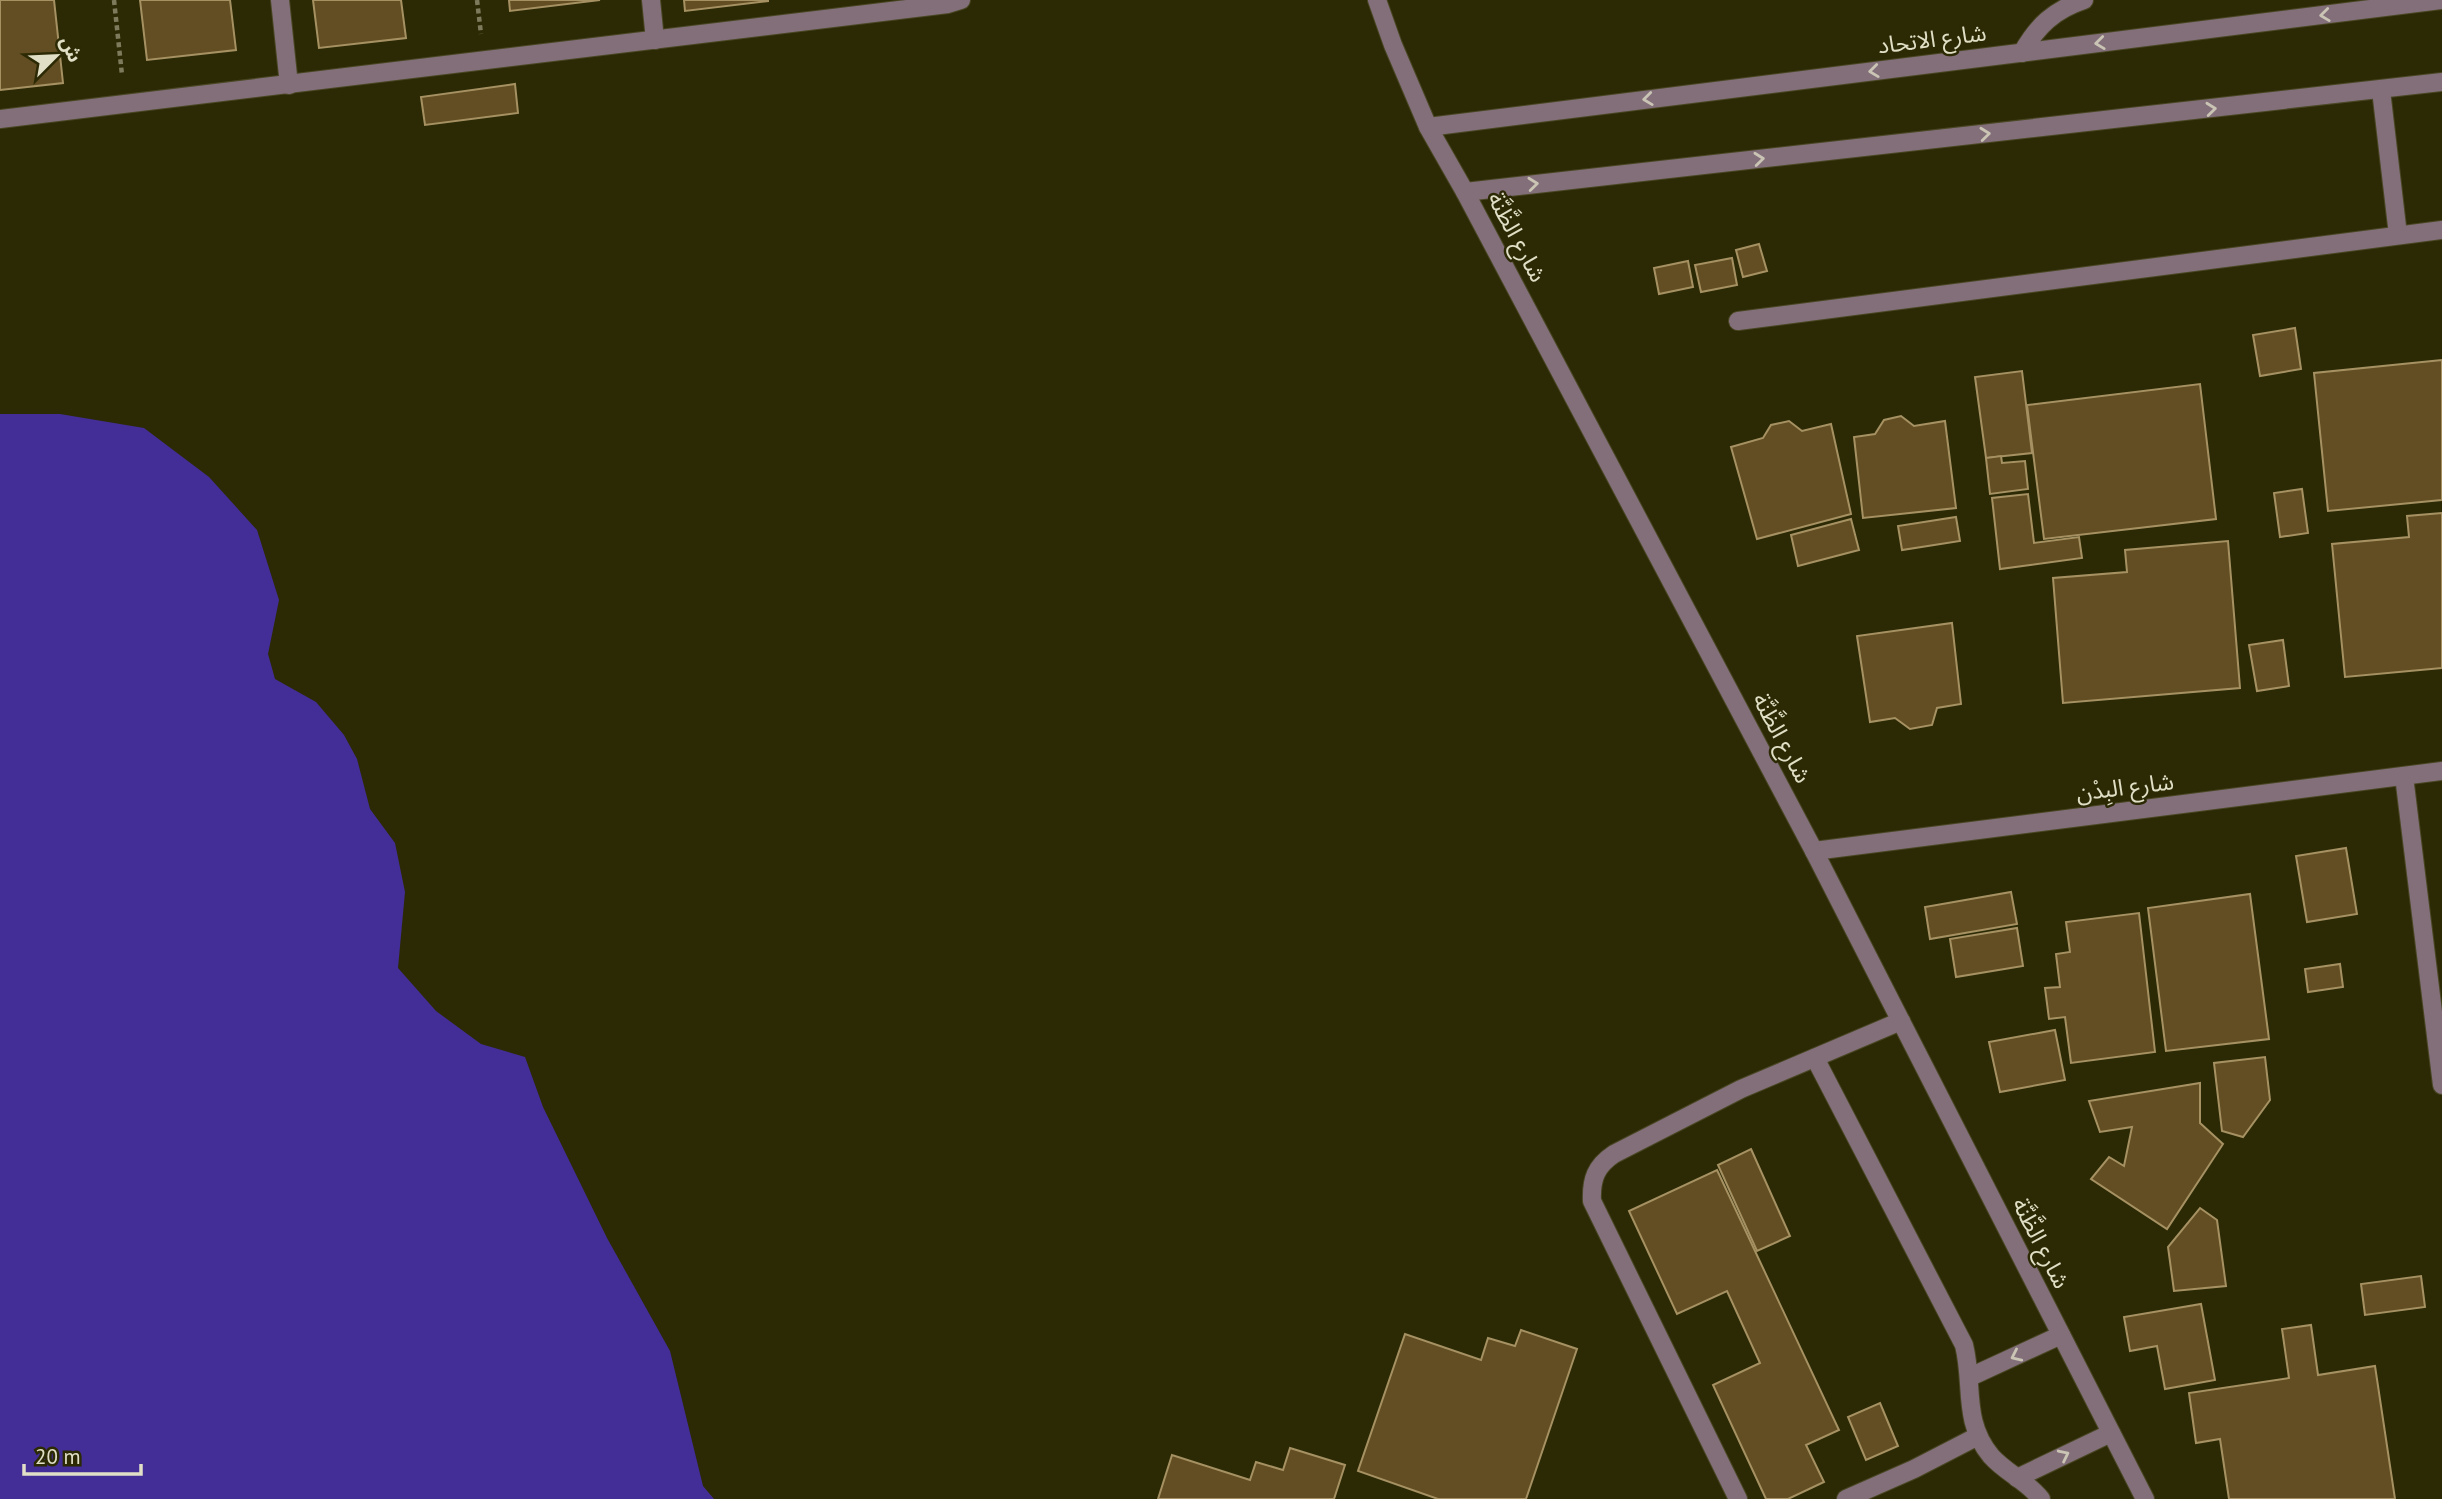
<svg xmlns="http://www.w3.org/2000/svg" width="2442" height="1499" viewBox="0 0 2442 1499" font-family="'PT Sans','Noto Sans Arabic',sans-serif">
<rect width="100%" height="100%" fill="#2c2a05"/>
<path fill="#432e97" d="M0,414H60L144,428L209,477L257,530L279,600L268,654L275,679L316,702L344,735L357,759L370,809L395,843L405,892L398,968L436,1011L481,1044L525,1057L543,1107L607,1238L670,1351L703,1486L714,1499H0Z"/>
<g fill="#624e22" stroke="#a69163" stroke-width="2">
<path d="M0,0H54L63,83L0,90Z"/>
<path d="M140,0H230L236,50L147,60Z"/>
<path d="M313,0H401L406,38L319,48Z"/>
<path d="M509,0H600L510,11Z"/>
<path d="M684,0H768V1L685,11Z"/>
<path d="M515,84L518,113L425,125L421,97Z"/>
<path d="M1759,244L1767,271L1743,277L1736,250Z"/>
<path d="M1732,258L1737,285L1701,292L1695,265Z"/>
<path d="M1688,261L1693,287L1659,294L1654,268Z"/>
<path d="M2295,328L2301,369L2260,376L2253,335Z"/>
<path d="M2442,360V500L2328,511L2314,373Z"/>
<path d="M2022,371L2032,453L1986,458L1975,377Z"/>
<path d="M2200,384L2216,519L2044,539L2027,405Z"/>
<path d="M1901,416L1914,426L1945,421L1956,508L1863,518L1854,437L1875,434L1884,420Z"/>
<path d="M1789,421L1802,431L1831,424L1851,514L1757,539L1731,447L1763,438L1771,425Z"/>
<path d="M2001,456L2002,463L2025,461L2028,489L1990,494L1986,458Z"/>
<path d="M2302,489L2308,533L2280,537L2274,493Z"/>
<path d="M2028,494L2034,543L2079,537L2082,558L2000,569L1992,498Z"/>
<path d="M2442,513V668L2345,677L2332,544L2409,537L2407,516Z"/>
<path d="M1956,517L1960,541L1902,550L1898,526Z"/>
<path d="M1851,519L1859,550L1798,566L1791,535Z"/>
<path d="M2228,541L2240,688L2063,703L2053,578L2127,572L2125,550Z"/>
<path d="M1952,623L1961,704L1937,708L1932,725L1910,729L1895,718L1870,722L1857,636Z"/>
<path d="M2283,640L2289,686L2257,691L2249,645Z"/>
<path d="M2346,848L2357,914L2307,922L2296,856Z"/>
<path d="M2011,892L2017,924L1930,939L1925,907Z"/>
<path d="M2250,894L2269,1039L2166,1051L2148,908Z"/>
<path d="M2139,913L2155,1052L2071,1063L2065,1017L2049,1019L2045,988L2060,987L2056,954L2070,952L2066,922Z"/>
<path d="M2017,928L2023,966L1956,977L1950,939Z"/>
<path d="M2340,964L2343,987L2308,992L2305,969Z"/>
<path d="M2055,1030L2065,1080L2000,1092L1989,1042Z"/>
<path d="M2265,1057L2270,1100L2243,1137L2222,1131L2214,1063Z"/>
<path d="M2200,1083V1123L2223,1144L2167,1229L2091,1179L2109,1157L2124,1166L2132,1127L2100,1132L2089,1101Z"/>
<path d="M1751,1149L1790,1236L1757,1251L1718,1165Z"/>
<path d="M1717,1170L1839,1430L1806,1445L1824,1482L1788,1499H1766L1713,1385L1760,1363L1727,1291L1677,1314L1629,1211Z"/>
<path d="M2200,1208L2217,1220L2226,1286L2174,1291L2168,1247Z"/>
<path d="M2421,1276L2425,1307L2365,1315L2361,1284Z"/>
<path d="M2201,1304L2215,1380L2165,1389L2157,1346L2130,1351L2124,1317Z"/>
<path d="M2311,1325L2318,1375L2375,1366L2395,1499H2229L2220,1439L2196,1443L2189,1393L2289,1378L2282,1329Z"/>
<path d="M1521,1330L1577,1349L1526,1499H1438L1358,1471L1405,1334L1481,1360L1488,1338L1515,1346Z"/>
<path d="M1880,1403L1898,1446L1866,1460L1848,1417Z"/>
<path d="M1290,1448L1345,1465L1334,1499H1158L1172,1455L1250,1480L1256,1462L1283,1470Z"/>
</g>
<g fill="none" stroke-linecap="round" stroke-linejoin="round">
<defs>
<g id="minor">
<path d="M280,0L289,85"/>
<path d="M651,0L655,40"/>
<path d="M1377,0L1393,45L1428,127L1465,192L1814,851L2145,1499"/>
<path d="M2022,53C2037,26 2054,10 2084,0"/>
<path d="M2381,90L2398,235"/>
<path d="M0,119L948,4L961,0"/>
<path d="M1428,127L2442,0"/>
<path d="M1465,192L2442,82"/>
<path d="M1738,321L2442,230"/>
<path d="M2404,776L2442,1085"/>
<path d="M1814,851L2442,771"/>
<path d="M1815,1058L1964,1345C1974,1385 1962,1421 1991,1456C2006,1473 2027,1481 2041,1499"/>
<path d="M1970,1377L2061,1335"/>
<path d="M2017,1478L2111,1433"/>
<path d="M1738,1499L1592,1201C1591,1179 1596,1166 1614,1154L1741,1089L1901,1021"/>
<path d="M1846,1499L1914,1469L1978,1436"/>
</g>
</defs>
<use href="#minor" stroke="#494724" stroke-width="20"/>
<g stroke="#7d7b5c" stroke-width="4.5" stroke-dasharray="5 3.5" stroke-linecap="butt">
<path d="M114,0L122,75"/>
<path d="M477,0L481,34"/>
</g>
<use href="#minor" stroke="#836f7a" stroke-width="18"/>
</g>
<defs><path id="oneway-chevron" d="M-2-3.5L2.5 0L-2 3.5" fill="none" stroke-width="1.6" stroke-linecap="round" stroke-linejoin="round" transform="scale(1.75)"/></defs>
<g stroke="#cac4b4">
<use href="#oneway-chevron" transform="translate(2325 15) rotate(173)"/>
<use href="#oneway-chevron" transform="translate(2100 43) rotate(173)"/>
<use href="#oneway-chevron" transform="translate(1874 71) rotate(173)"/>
<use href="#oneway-chevron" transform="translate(1648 99) rotate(173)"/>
<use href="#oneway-chevron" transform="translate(2211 109) rotate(-6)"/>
<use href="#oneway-chevron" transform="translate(1985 134) rotate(-6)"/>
<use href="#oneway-chevron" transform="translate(1759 159) rotate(-6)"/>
<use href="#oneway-chevron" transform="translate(1533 184) rotate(-6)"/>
<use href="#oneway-chevron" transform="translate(2016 1356) rotate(155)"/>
<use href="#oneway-chevron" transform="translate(2064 1455) rotate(-26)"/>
</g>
<g text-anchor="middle" stroke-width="5" stroke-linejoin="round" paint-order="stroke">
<g font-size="23" fill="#e1e0c7" stroke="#2c2a05">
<text transform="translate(1932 39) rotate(-7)" y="8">شارع الاتحاد</text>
<text transform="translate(1517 237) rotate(62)" y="8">شارع الظَّنَّة</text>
<text transform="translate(1782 738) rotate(62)" y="8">شارع الظَّنَّة</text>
<text transform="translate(2125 787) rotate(-7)" y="8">شارع البِدْن</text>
<text transform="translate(2041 1243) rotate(63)" y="8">شارع الظَّنَّة</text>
</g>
</g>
<g transform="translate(56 56) rotate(66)" stroke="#2c2a05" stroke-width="5" paint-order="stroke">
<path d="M0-5L12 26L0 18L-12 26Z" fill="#e1e0c7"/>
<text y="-10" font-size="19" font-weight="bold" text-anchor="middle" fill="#e1e0c7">ش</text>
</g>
<path d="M24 1464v10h117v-10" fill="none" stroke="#e1e0c7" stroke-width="3.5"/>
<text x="35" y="1464" font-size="21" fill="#e1e0c7" stroke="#2c2a05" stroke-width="5" paint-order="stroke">20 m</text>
</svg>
